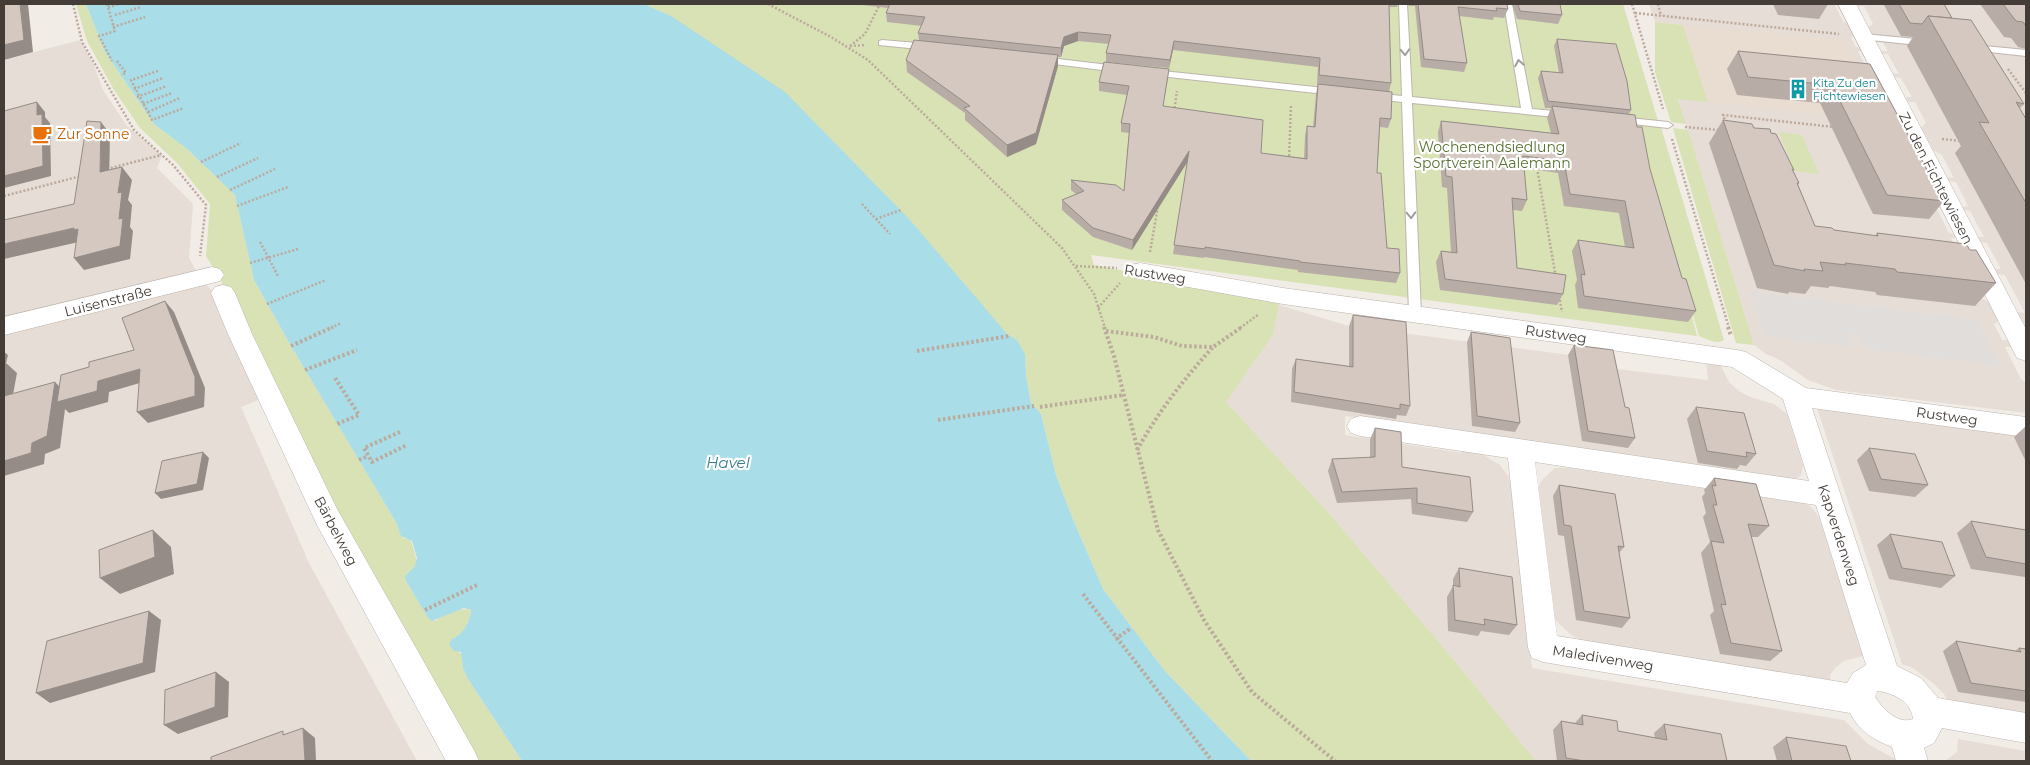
<svg xmlns="http://www.w3.org/2000/svg" width="2030" height="765" viewBox="0 0 2030 765" font-family="Montserrat,sans-serif">
<rect width="100%" height="100%" fill="#f2ece7"/>
<g fill="#e5ddd6">
<path d="M1649,4H1834L1843,21L1850,25L1856,35L1851,38L1856,47L1862,48L1864,51H1858L1868,71L1942,208L1936,207L1949,233L1956,235L1958,238H1951L1981,298L1992,304L2000,320L1994,324L2002,340H2010L2013,347H2005L2021,379L2026,383V413L1836,390L1808,380L1780,360L1766,354L1754,345L1678,98L1708,101L1683,25L1655,22Z"/>
<path d="M1857,4H2026V326L2017,312L2025,313L2005,275L1997,274L1995,269H2001L1987,243L1981,242L1978,237H1984L1970,211L1964,210L1962,207L1968,206L1956,182L1949,181L1947,177L1954,178L1942,155L1933,150L1924,132L1921,127L1926,123L1915,102H1908L1906,97H1912L1901,78L1895,77L1893,73L1899,74L1888,54H1882L1881,51H1888L1883,42L1874,38L1868,27L1873,24L1864,6H1858Z"/>
<path d="M80,40L94,65L103,90L127,126L162,155L157,168L193,204L189,258L199,276L211,290L234,337L261,399L241,407L309,563L417,761H4V60Z"/>
<path d="M1279,305L1349,326L1607,360L1609,368L1708,380L1706,359H1714L1721,366L1729,382L1740,392L1753,398L1774,404L1787,414L1803,465L1801,475L1795,480L1780,481L1345,416V435L1462,453V447L1477,451L1500,465L1508,476L1512,486L1532,668L1844,720L1868,744L1895,759L1896,761H1536L1449,654L1327,511L1226,402L1273,335Z"/>
<path d="M1815,402L2026,431V716L1949,703L1944,694L1934,684L1913,668L1902,664Z"/>
<path d="M1555,468H1569L1786,501H1803L1811,507L1819,517L1863,656L1844,661L1835,668L1830,675L1831,684L1582,641L1570,634L1554,619L1538,491L1540,482Z"/>
<path d="M1958,739L2026,751V761H1945L1957,752Z"/>
</g>
<path fill="#e9ddd2" d="M1683,25L1845,40L1886,121L1708,102Z"/>
<g fill="#d8e2b4">
<path d="M76,4H86L105,52L155,125L186,148L235,195L254,280L291,346L397,524L403,538L409,539C413,544 412,545 414,550C417,563 420,564 407,574L406,581L428,618L435,621C446,614 458,607 471,610C470,625 459,635 454,649L462,654L463,668L468,679L522,761H475L350,539L253,341L219,277L206,256L210,204L177,163L140,128L114,90L87,41Z"/>
<path d="M644,4H1623L1658,121L1640,119L1661,127L1724,340C1716,345 1707,339 1699,336L1682,277L1697,336L1091,255L1094,265L1150,276L1283,296L1279,305L1273,335L1226,402L1327,511L1449,654L1536,761H1251L1164,670L1103,589L1072,517L1056,475L1041,414L1031,403L1026,376L1025,354L1017,340L1007,334L671,16Z"/>
<path d="M1655,22L1683,25L1708,102L1678,99L1686,124L1671,122L1655,72Z"/>
<path d="M1673,128L1688,130L1754,345L1736,343Z"/>
<path d="M1779,132L1802,135L1819,174L1794,171Z"/>
</g>
<path fill="#e0dddb" d="M1751,292L1977,320L2001,366L1866,349L1860,335L1846,333L1851,347L1765,336Z"/>
<path fill="#a9dde8" d="M86,4H644L671,16L785,92L910,220L1007,334L1017,340L1025,354L1026,376L1031,403L1041,414L1056,475L1072,517L1103,589L1164,670L1251,761H522L468,679L463,668L461,652L454,651L449,644L452,639C463,635 470,622 471,610L464,608L432,621L428,618L406,581L405,576L415,566L417,558L412,541L401,536L397,524L291,346L254,280L235,195L186,148L155,125L105,52Z"/>
<g fill="none" stroke-linecap="round" stroke-linejoin="round">
<defs>
<g id="lane">
<path d="M1399,4H1407L1412,97L1521,108L1504,4H1512L1532,109L1566,112L1571,115L1566,118L1412,103L1421,314L1415,318L1409,314L1402,102L1374,99L1369,96L1374,93L1402,96Z"/>
<path d="M1864,34L1927,40L1932,43L1927,46L1861,39L1859,37Z"/>
<path d="M882,40L929,44L934,47L929,50L879,45V41Z"/>
<path d="M1974,45L2026,50V56L1971,50V46Z"/>
<path d="M1041,57L1118,66L1123,69L1118,72L1038,62L1036,60Z"/>
<path d="M1153,70L1334,89L1339,92L1334,95L1150,75V71Z"/>
<path d="M1620,117L1668,122L1673,125L1668,128L1616,122V118Z"/>
</g>
<g id="street">
<path d="M1838,4H1856L2026,329V361L2017,358L2014,352Z"/>
<path d="M1140,263L1283,288L1737,350L1746,352L1806,388L2026,417V437L1812,408L1897,666L1921,678L1938,698L2026,713V743L1942,728L1934,743L1924,748L1928,761H1896L1892,747C1874,740 1859,731 1850,713L1543,662L1532,658L1528,648L1508,458L1360,436L1351,433L1347,426L1351,419L1360,416L1809,481L1783,399L1732,367L1283,304L1132,277L1129,271L1132,265ZM1535,462L1816,505L1866,665L1853,673L1847,683L1557,636ZM1877,691C1892,692 1912,702 1913,719C1898,725 1883,709 1875,697Z"/>
<path d="M212,267L220,269L224,275L220,281L4,335V317Z"/>
<path d="M223,285L231,287L235,293L252,334L337,509L474,750L479,761H446L317,525L228,334L211,293L215,287Z"/>
</g>
</defs>
<use href="#lane" stroke="#bfb5ae" stroke-width="2"/>
<use href="#street" stroke="#bfb5ae" stroke-width="1"/>
<g stroke="#bcaa9d" stroke-width="2.5" stroke-dasharray="2 2" stroke-linecap="butt">
<path d="M73,4L82,42L134,130L173,165L206,205L200,256"/>
<path d="M107,4L115,31L99,36L112,61"/>
<path d="M768,4L831,37L868,60L1062,248L1094,294L1105,328"/>
<path d="M1632,4L1663,109"/>
<path d="M1658,4L1661,16"/>
<path d="M108,7L119,4"/>
<path d="M1635,13L1839,34"/>
<path d="M115,15L141,7"/>
<path d="M113,27L145,17"/>
<path d="M850,46L865,34L880,4"/>
<path d="M850,46L866,45"/>
<path d="M117,61L126,73L121,75"/>
<path d="M2008,69L2026,93"/>
<path d="M158,71L131,80L152,120L184,108"/>
<path d="M134,89L163,78"/>
<path d="M137,97L167,86"/>
<path d="M143,104L172,93"/>
<path d="M148,112L180,98"/>
<path d="M1174,112L1177,91"/>
<path d="M1726,123L1723,115L1834,127"/>
<path d="M1685,127L1719,130"/>
<path d="M1672,139L1729,328"/>
<path d="M1942,139L1961,141"/>
<path d="M1289,160L1291,104"/>
<path d="M201,162L241,143"/>
<path d="M1537,168L1556,278"/>
<path d="M107,169L161,155"/>
<path d="M217,177L258,158"/>
<path d="M230,190L275,169"/>
<path d="M4,196L81,176"/>
<path d="M862,204L890,234"/>
<path d="M237,206L288,187"/>
<path d="M876,219L901,210"/>
<path d="M260,242L278,276"/>
<path d="M1150,252L1158,206"/>
<path d="M250,263L298,249"/>
<path d="M1076,266L1117,268"/>
<path d="M1559,296L1562,312"/>
<path d="M267,304L326,280"/>
<path d="M1098,308L1120,283"/>
<path d="M331,328L341,323"/>
<path d="M1240,328L1259,314"/>
</g>
<g stroke="#bcaa9d" stroke-width="4" stroke-dasharray="2.5 2.5" stroke-linecap="butt">
<path d="M1104,327L1114,356L1158,530L1204,620L1252,692L1335,761"/>
<path d="M1728,327L1731,336"/>
<path d="M1106,331L1154,337L1182,346L1213,347L1242,327"/>
<path d="M291,346L333,327"/>
<path d="M917,351L1009,336"/>
<path d="M305,370L357,350"/>
<path d="M335,378L359,415L337,424"/>
<path d="M1040,407L1123,395"/>
<path d="M938,420L1034,406"/>
<path d="M400,432L364,448L372,462L407,445"/>
<path d="M1137,450C1159,411 1183,380 1213,347"/>
<path d="M359,460L368,456"/>
<path d="M1083,594L1212,761"/>
<path d="M425,610L477,585"/>
<path d="M1118,640L1117,638L1131,628"/>
</g>
<use href="#lane" fill="#fff" fill-rule="evenodd"/>
<use href="#street" fill="#fff" fill-rule="evenodd"/>
</g>
<g fill="#b7aca6">
<path d="M854,4H1398L1397,7H1389L1391,83L1389,92L1391,119L1388,128L1380,127L1377,173L1387,248L1400,273L1396,283L1298,272V270L1204,257V258L1173,254L1188,161L1132,250L1093,237L1062,210V200L1076,194L1071,190V180L1124,191L1129,133L1121,132V123L1127,95L1099,91V82L1168,78L1163,106L1261,153L1304,158L1305,136L1307,126L1313,127L1316,94L1318,84L1357,88L1317,84L1318,67L1173,50L1169,68L1106,62V53L1109,44L1078,41L1064,46L1061,57H1058V66L1036,144L1007,157L965,120V113L907,72L906,60L919,40L918,33L922,26L887,22L886,13L888,8Z"/>
<path d="M1408,4H1507L1508,9L1504,18L1494,17L1493,20L1459,16L1467,63L1464,72L1421,67L1415,6H1409Z"/>
<path d="M1512,4H1560L1562,15L1558,24L1517,19Z"/>
<path d="M1773,4H1828L1819,19L1778,15Z"/>
<path d="M1884,4H1944L1952,18L2024,104L2020,108L2026,203V284L1955,153L1961,146L1907,46L1913,37L1901,36L1884,5Z"/>
<path d="M1980,4H2026V49L2018,47L2011,38L2004,37Z"/>
<path d="M1557,39L1631,110L1629,114L1637,127L1650,169L1682,278L1696,311L1688,322L1578,308L1575,285L1577,280L1572,251L1578,240L1625,247L1619,213L1564,206L1558,173L1524,168L1527,200L1522,211L1513,210L1517,268L1563,294L1557,305L1440,290L1436,262L1441,251L1451,252L1447,188L1442,187L1438,132L1441,121L1551,133L1547,118L1551,108H1545L1538,78L1541,71L1559,73L1554,46Z"/>
<path d="M1738,51L1870,64L1944,201L1929,219L1873,214L1820,103L1737,95L1727,69Z"/>
<path d="M1723,120L1771,133L1794,170L1793,171L1799,183L1798,185L1815,226L1834,230L1875,236L1877,233L1970,250L1996,283L1975,306L1877,295L1875,292L1830,286L1828,288L1811,286L1805,294L1789,292L1788,294L1757,288L1709,143Z"/>
<path d="M1353,315L1410,406L1406,416L1397,415L1396,419L1291,402L1292,369L1296,359L1349,366V326Z"/>
<path d="M1471,332L1520,423L1515,432L1472,426L1467,342Z"/>
<path d="M1574,345L1625,407L1635,438L1628,448L1582,441L1568,355Z"/>
<path d="M1696,407L1756,454L1746,466L1740,465L1737,469L1698,463L1687,419Z"/>
<path d="M2026,426V462L2014,437Z"/>
<path d="M1375,428L1402,467L1473,512L1467,522L1412,514L1411,499L1337,503L1328,471L1332,459L1370,458V439Z"/>
<path d="M1869,448L1928,485L1915,497L1869,491L1857,460Z"/>
<path d="M1714,478L1769,526L1758,537H1751L1782,651L1770,661L1720,654L1710,615L1714,611L1701,553L1710,542L1703,517L1706,513L1702,497L1705,493L1704,490Z"/>
<path d="M1559,485L1624,547L1619,553L1630,618L1622,628L1576,620L1564,536L1558,535L1553,496Z"/>
<path d="M1971,521L2026,530V576L2025,577L1971,569L1957,533Z"/>
<path d="M1890,534L1955,576L1941,588L1889,579L1877,545Z"/>
<path d="M1459,568L1517,625L1509,635L1481,631L1478,636L1448,631L1447,597L1453,586V579Z"/>
<path d="M1956,641L2015,651L2019,648L2026,649V702L1958,692L1943,651Z"/>
<path d="M1582,715L1618,731L1655,738L1654,733L1664,724L1727,761H1557L1553,730L1561,721L1575,723Z"/>
<path d="M1786,737L1851,761H1777L1773,747Z"/>
</g>
<g fill="#958c87">
<path d="M20,4H28L33,52L4,60V45Z"/>
<path d="M1078,32V41L1064,46L1061,57V48L1064,37Z"/>
<path d="M1174,41L1173,50L1169,68L1170,60Z"/>
<path d="M1058,55V66L1036,144L1007,157V145Z"/>
<path d="M37,102L45,112V117L50,123L51,176L4,188V176L37,115Z"/>
<path d="M101,122L110,134L109,184L100,172Z"/>
<path d="M1189,151L1188,161L1132,250L1133,240Z"/>
<path d="M122,167L132,180L128,200L132,205L130,227L133,231L130,259L84,270L74,258L119,219L118,193Z"/>
<path d="M74,228L78,229L83,241L4,259V244Z"/>
<path d="M165,301L174,312L205,388L204,407L148,423L137,412Z"/>
<path d="M4,352L8,355L6,363L17,373L12,400L4,402Z"/>
<path d="M140,369L150,380L109,392L108,402L69,413L65,409L60,448L45,454L44,464L4,476V461L32,443L55,382L67,394L98,381Z"/>
<path d="M203,452L209,458L203,490L161,499L155,493Z"/>
<path d="M153,530L171,547L174,574L120,594L100,578Z"/>
<path d="M149,611L161,620L155,672L50,703L36,693Z"/>
<path d="M216,672L229,682L228,717L178,734L164,725Z"/>
<path d="M303,728L315,738L316,761H305Z"/>
</g>
<g fill="#d5c8c1" stroke="#958c87">
<path d="M4,4H20L24,40L4,45Z"/>
<path d="M890,4H1389L1391,83L1319,75L1320,58L1174,41L1170,60L1106,53L1111,35L1078,32L1064,37L1061,48L918,33L925,17L886,13Z"/>
<path d="M1418,4H1507L1508,9L1496,8L1497,11L1458,7L1467,63L1424,59Z"/>
<path d="M1518,4H1560L1562,15L1520,11Z"/>
<path d="M1899,4H1944L1952,18L1928,16L1922,24L1910,23Z"/>
<path d="M2003,4H2026V26L2023,22L2016,21Z"/>
<path d="M1928,16L1971,20L2024,104L2016,102L2026,119V203L1979,122L1989,123Z"/>
<path d="M1557,39L1616,44L1627,81L1631,110L1548,101L1541,71L1563,73Z"/>
<path d="M914,40L1058,55L1036,133L1007,145L964,108L970,106L906,60Z"/>
<path d="M1738,51L1870,64L1944,201L1887,195L1832,85L1748,77Z"/>
<path d="M1104,62L1169,69L1163,106L1263,120L1261,153L1307,159V126L1315,127L1318,84L1392,92L1391,119L1380,118L1377,173H1381L1387,248L1399,249L1400,273L1300,262V261L1205,247V249L1174,245L1189,151L1133,240L1093,228L1062,200L1084,191L1071,180L1116,185L1124,191L1130,124L1121,123L1129,86L1099,82Z"/>
<path d="M37,102V115L42,114L43,166L4,176V111Z"/>
<path d="M1552,106L1635,115L1637,127H1642L1650,169L1682,278L1686,279L1696,311L1584,296L1581,274L1585,275L1578,240L1634,248L1625,201L1570,194L1564,161L1523,156L1527,200L1512,198L1517,268L1566,275L1563,294L1445,279L1441,251L1457,253L1452,177L1446,176L1441,121L1559,134Z"/>
<path d="M1723,120L1752,124L1754,128L1770,129L1771,133L1776,134L1794,170L1792,169L1799,183H1797L1815,226L1832,228L1834,230L1878,236L1877,233L1966,244L1970,250H1976L1996,283L1897,272L1895,269L1845,263L1846,265L1820,262L1823,271L1804,269L1805,271L1774,265Z"/>
<path d="M87,121L101,122L100,172L122,167L118,193L122,192L119,219L123,218L120,246L74,258L78,229L74,230V228L4,244V220L74,204Z"/>
<path d="M165,301L195,377V396L137,412L140,369L98,381L97,391L57,402L61,375L89,367V362L134,350L122,318Z"/>
<path d="M1353,315L1406,322L1410,406L1400,404V409L1294,392L1296,359L1353,367Z"/>
<path d="M1471,332L1510,338L1520,423L1477,416Z"/>
<path d="M1574,345L1613,350L1625,407L1629,408L1635,438L1588,431Z"/>
<path d="M55,382L47,436L32,443L31,453L4,461V396Z"/>
<path d="M1696,407L1744,413L1756,454L1746,452L1747,457L1707,451Z"/>
<path d="M1375,428L1401,432L1402,467L1470,477L1473,512L1417,503V488L1342,492L1332,459L1375,457Z"/>
<path d="M1869,448L1915,454L1928,485L1881,479Z"/>
<path d="M203,452L197,484L155,493L162,461Z"/>
<path d="M1714,478L1756,484L1769,526L1748,524L1782,651L1731,643L1721,604L1726,605L1711,541L1724,543L1713,505H1717L1712,485L1716,486Z"/>
<path d="M1559,485L1615,494L1624,547L1618,546L1630,618L1584,611L1571,526L1564,525Z"/>
<path d="M1971,521L2026,530V564L1986,557Z"/>
<path d="M153,530L155,557L100,578L99,550Z"/>
<path d="M1890,534L1942,542L1955,576L1902,568Z"/>
<path d="M1459,568L1512,577L1517,625L1484,619L1485,625L1455,620L1453,585L1460,587Z"/>
<path d="M149,611L143,663L36,693L47,641Z"/>
<path d="M1956,641L2021,652L2019,648L2026,649V691L1971,683Z"/>
<path d="M216,672L215,707L164,725L165,690Z"/>
<path d="M1582,715L1617,721L1618,731L1667,740L1664,724L1721,734L1727,761H1585L1566,758L1561,721L1583,725Z"/>
<path d="M303,728L305,761H211V757L283,731V735Z"/>
<path d="M1786,737L1846,746L1851,761H1792Z"/>
</g>
<defs><path id="oneway-chevron" d="M-2-3.5L2.5 0L-2 3.5" fill="none" stroke-width="1.6" stroke-linecap="round" stroke-linejoin="round" transform="scale(1.25)"/></defs>
<g stroke="#a29e9b">
<use href="#oneway-chevron" transform="translate(1405 52) rotate(87)"/>
<use href="#oneway-chevron" transform="translate(1519 63) rotate(-100)"/>
<use href="#oneway-chevron" transform="translate(1411 215) rotate(88)"/>
</g>
<defs>
<symbol id="building-bare" viewBox="-9 -9 18 18"><path d="M-4-6H4V6H1V3H-1V6H-4ZM-2.5-4.3h1.7v1.8h-1.7ZM.8-4.3h1.7v1.8H.8ZM-2.5-1h1.7V.8h-1.7ZM.8-1h1.7V.8H.8Z" fill="#0f9aa8" stroke="#fff" stroke-width="2.5" paint-order="stroke"/></symbol>
<symbol id="cafe-bare" viewBox="-9 -9 18 18"><path d="M-5.5-4.5H6V0H3Q3 3.5 0 3.5H-2.5Q-5.5 3.5-5.5 0ZM3-3.2v2h1.7v-2ZM-6 4.5H4V6H-6Z" fill="#e8710a" stroke="#fff" stroke-width="2.5" paint-order="stroke"/></symbol>
</defs>
<g fill-rule="evenodd">
<use href="#building-bare" x="1784" y="75" width="28" height="28"/>
<use href="#cafe-bare" x="28" y="120" width="28" height="28"/>
</g>
<g text-anchor="middle" stroke-width="4.5" stroke-linejoin="round" paint-order="stroke">
<g font-size="11" fill="#0d838f" stroke="#fff" text-anchor="start">
<text x="1813" y="87">Kita Zu den<tspan x="1813" dy="13">Fichtewiesen</tspan></text>
</g>
<g font-size="14" fill="#c56008" stroke="#fff" text-anchor="start">
<text x="57" y="139">Zur Sonne</text>
</g>
<g font-size="14" fill="#576f30" stroke="#fff">
<text x="1492" y="152">Wochenendsiedlung<tspan x="1492" dy="16">Sportverein Aalemann</tspan></text>
</g>
<g font-size="14" fill="#443c37" stroke="#fff">
<text transform="translate(1936 178) rotate(63)" y="5">Zu den Fichtewiesen</text>
<text transform="translate(1155 274) rotate(9)" y="5">Rustweg</text>
<text transform="translate(108 301) rotate(-14)" y="5">Luisenstraße</text>
<text transform="translate(1556 334) rotate(8)" y="5">Rustweg</text>
<text transform="translate(1947 416) rotate(8)" y="5">Rustweg</text>
<text transform="translate(336 531) rotate(62)" y="5">Bärbelweg</text>
<text transform="translate(1839 535) rotate(72)" y="5">Kapverdenweg</text>
<text transform="translate(1603 658) rotate(9)" y="5">Maledivenweg</text>
</g>
<g font-size="15" font-style="italic" fill="#367d8e" stroke="#fff">
<text x="728" y="468">Havel</text>
</g>
</g>
<rect width="2030" height="765" fill="none" stroke="#443c37" stroke-width="10"/>
</svg>
